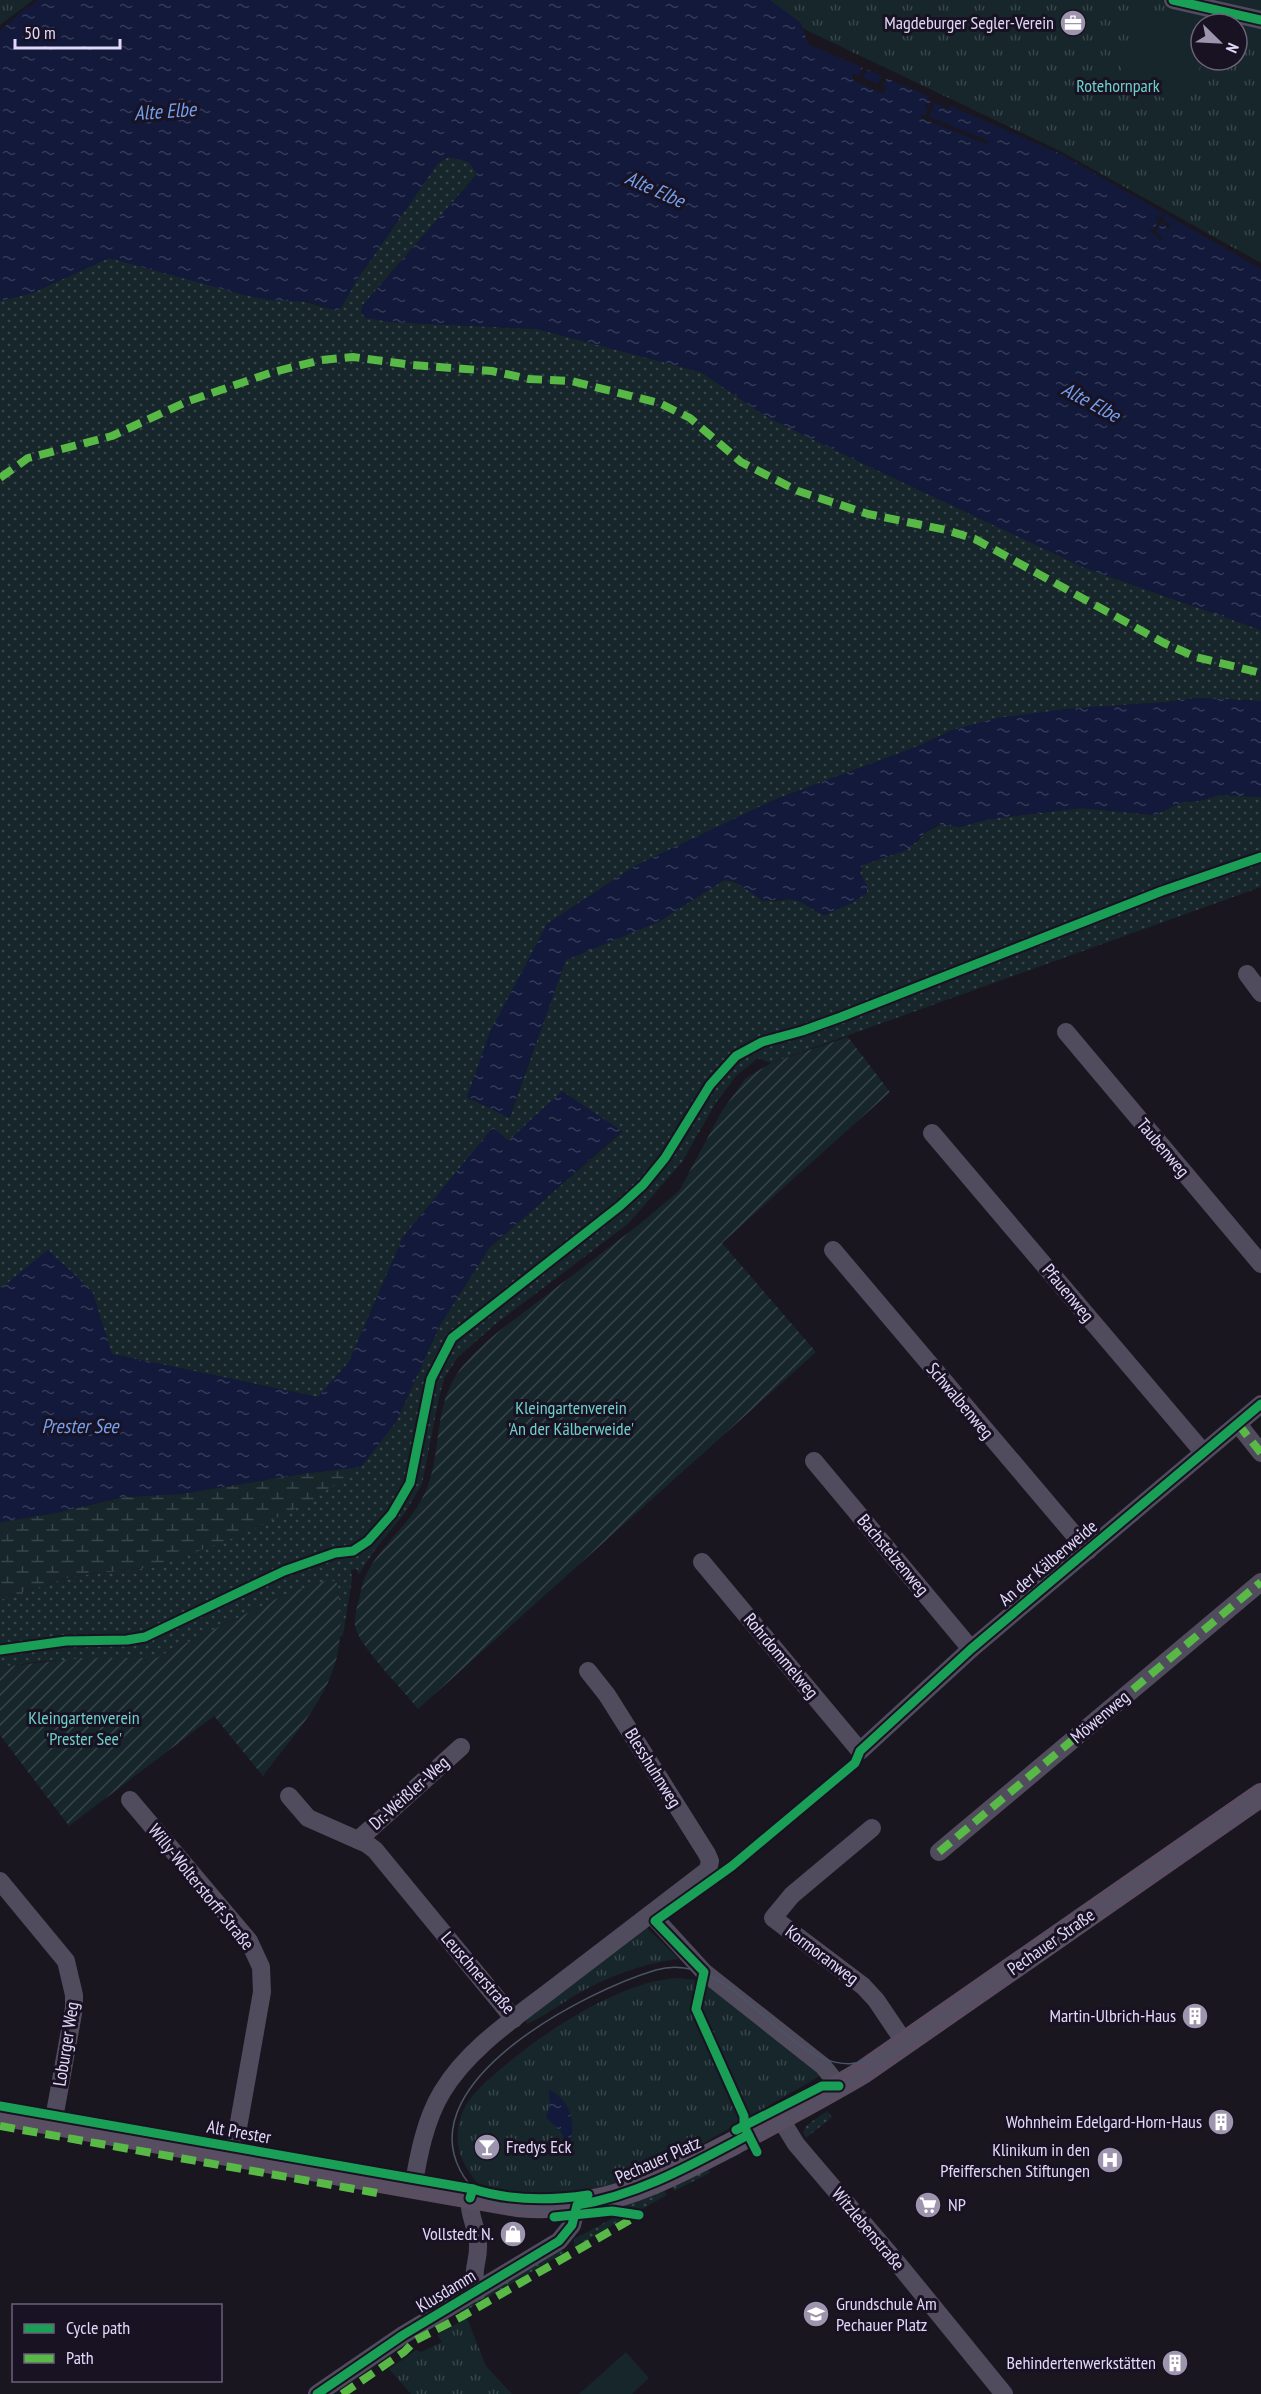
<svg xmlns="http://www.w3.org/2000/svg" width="1261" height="2394" viewBox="0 0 1261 2394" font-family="'PT Sans Narrow',sans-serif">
<defs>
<pattern id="grass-dots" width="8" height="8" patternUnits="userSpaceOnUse" patternTransform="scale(1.5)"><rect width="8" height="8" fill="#16262a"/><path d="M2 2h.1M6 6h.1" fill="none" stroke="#38454a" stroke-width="1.8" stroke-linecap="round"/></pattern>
<pattern id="wetland-marsh" width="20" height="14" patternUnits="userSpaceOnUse" patternTransform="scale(1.5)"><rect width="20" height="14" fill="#16262a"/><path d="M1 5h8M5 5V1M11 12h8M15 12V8" fill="none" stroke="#38454a"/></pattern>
<pattern id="park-tufts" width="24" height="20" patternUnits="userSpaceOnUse" patternTransform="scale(1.5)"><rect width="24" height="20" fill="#16262a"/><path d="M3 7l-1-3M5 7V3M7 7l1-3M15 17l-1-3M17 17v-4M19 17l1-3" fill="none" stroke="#38454a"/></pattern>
<pattern id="garden-furrows" width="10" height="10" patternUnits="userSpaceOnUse" patternTransform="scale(1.5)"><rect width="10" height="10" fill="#16262a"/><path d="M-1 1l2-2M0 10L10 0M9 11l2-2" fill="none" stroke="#38454a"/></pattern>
<pattern id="water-ripples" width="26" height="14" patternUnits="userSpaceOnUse" patternTransform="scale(1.5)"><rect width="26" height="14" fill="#12193a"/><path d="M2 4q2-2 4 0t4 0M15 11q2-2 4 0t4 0" fill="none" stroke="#343a57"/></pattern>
</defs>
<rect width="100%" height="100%" fill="#19161f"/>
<g fill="url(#grass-dots)">
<path d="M449,157L469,162L477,174L362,306L390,322L537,329L701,372L767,417L847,456L1085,568L1261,630V701L1197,698L1167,702L1066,709L952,730L921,745L774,800L635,866L547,924L468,1098L510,1117L566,959L658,922L724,880C741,881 751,894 766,900C777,904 788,896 799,901C808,905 815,912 825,915L855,901L867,886L860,873L863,865L917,842L925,833L943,823L959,827L990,819L1081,808L1155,815L1182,802L1199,801L1219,795L1261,797V887L771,1063L758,1058L736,1076L715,1104L682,1162L628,1224L498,1322L458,1357L445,1377L440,1393L422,1484L405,1513L377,1547L358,1575L357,1569L351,1570L352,1579L343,1635L340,1636L338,1584L284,1595L156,1658L45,1661L0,1667V1600L73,1576L155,1567L309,1502L396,1422L440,1325L489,1248L622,1132L508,1141L493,1128L403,1237L349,1362L318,1397L112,1354L92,1291L0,1289V301L32,293L109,258L269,300H300L325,308H341L356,281L438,163Z"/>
<path d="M827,2111L832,2117L806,2138L803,2132L807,2125Z"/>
<path d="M707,2166L710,2173L674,2191L671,2185Z"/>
<path d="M663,2189L667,2195L637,2212L623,2210L624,2205Z"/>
<path d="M621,2214L626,2217L574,2248V2239Z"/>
<path d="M560,2249L565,2252L462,2313H453Z"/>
</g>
<path fill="url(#wetland-marsh)" d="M361,1467L309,1502L239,1536L155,1567L73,1576L0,1600V1522L55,1513L123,1497L180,1494L308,1473Z"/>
<g fill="url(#park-tufts)" fill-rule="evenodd">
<path d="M0,0H33L0,25Z"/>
<path d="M743,0H1261V263L1060,151ZM1201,24H1237V60H1201Z"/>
<path d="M647,1928L679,1959C643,1963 606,1977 574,1996C562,2003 537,2021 526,2024L527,2019Z"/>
<path d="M679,1978L696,1980L710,1986L808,2061L820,2076L671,2162L613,2185L544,2198L481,2187C461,2165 451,2143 462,2113C469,2095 485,2083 498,2071C541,2034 620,1980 679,1978Z"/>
<path d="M467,2318L486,2366L512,2394H411L389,2369L416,2350L421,2352L442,2342L437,2335Z"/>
</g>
<g fill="url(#garden-furrows)">
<path d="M848,1037L890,1092L722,1243L816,1352L418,1709C404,1691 358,1645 355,1626C354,1617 357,1607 359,1599C361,1592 362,1583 365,1577C379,1546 409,1526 424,1495C442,1458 433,1413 455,1377C467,1357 486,1342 503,1328L636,1227L679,1191L722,1111L746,1078L771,1063Z"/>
<path d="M330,1579L338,1584C339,1601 341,1618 340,1635C338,1690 294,1734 263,1776L214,1716L69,1826L0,1735V1667L82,1658H156L284,1595Z"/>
</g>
<g fill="#16262a">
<path d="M1139,8L1201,26L1202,60L1188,105L1117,84Z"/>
<path d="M626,2352L649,2378L632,2394H579Z"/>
</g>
<g fill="url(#water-ripples)">
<path d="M39,0H770L801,23L808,44L1061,154L1261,269V630L1085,568L847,456L767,417L701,372L537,329L390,322L366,318L361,313L362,306L477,174L469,162L449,157L438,163L356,281L341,308L336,311L310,302L269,300L244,295L109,258L32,293L0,301V31L21,12Z"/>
<path d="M1197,698L1261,701V797L1219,795L1199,801L1182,802L1155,815L1081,808L990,819L959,827L938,824L925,833L907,850L863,865L860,873L867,886V893L850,904L825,915L799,901L788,899L763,901L734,881L724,880L658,922L566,960L509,1118L467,1097L489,1034L547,924L635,866L774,800L921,745L952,730L997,718L1066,709L1167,702Z"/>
<path d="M562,1091L622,1131L489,1248L440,1325L396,1422L361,1467L308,1473L180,1494L123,1497L55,1513L0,1522V1289L48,1250L92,1291L112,1354L318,1397L349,1362L403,1237L493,1127L508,1141Z"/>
<path d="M549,2090C571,2100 578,2126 568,2147L561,2132L546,2117L550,2104Z"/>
</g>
<g fill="#19161f">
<path d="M864,65L868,67L863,78L878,84L883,73L888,75L883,86L886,88L883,94L853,80L852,76L855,74L859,76Z"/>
<path d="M934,95L936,96L935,100L950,106L949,109L934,103L929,117L989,141L987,144L921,118L922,115H926L928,109L925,107L926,104L929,105L931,102L928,100L929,97L932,99Z"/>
<path d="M1163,214L1165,215L1162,219L1171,225L1169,228L1162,223L1155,232L1162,237L1161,240L1147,228L1153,230L1159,221L1155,216L1160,218Z"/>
</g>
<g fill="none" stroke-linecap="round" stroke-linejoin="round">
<g stroke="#504c5e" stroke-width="18">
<path d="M1173,0L1261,20"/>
<path d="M1247,974L1261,993"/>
<path d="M1066,1032L1261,1264"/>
<path d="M932,1133L1203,1452"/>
<path d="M833,1250L1088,1551"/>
<path d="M1238,1424L1261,1453"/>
<path d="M814,1461L971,1649"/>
<path d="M702,1562L860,1751L971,1649L1261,1404"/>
<path d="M289,1796L308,1818L367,1844L375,1850L514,2019"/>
<path d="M130,1800L249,1941L261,1967L262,1992L233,2156"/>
<path d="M872,1828L792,1895L773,1918L863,1986L876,2000L905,2043"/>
<path d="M358,1840L461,1747"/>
<path d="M939,1852L1261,1582"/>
<path d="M0,1881L66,1961L74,1995V2008L53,2124"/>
<path d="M651,1914L704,1972L823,2066L839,2086"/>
<path d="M780,2118L796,2144L899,2265L1004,2394"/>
<path d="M413,2189C418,2157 425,2120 442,2092C469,2047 518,2016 559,1984C609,1946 659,1908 708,1870L710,1861L707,1854L607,1695L588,1671"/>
<path d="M470,2198C468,2214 477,2227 478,2244C479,2264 470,2269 478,2291"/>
<path d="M317,2394L403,2335L559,2241L572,2225L577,2205"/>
</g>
<path stroke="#594d62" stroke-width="24" d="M0,2114L517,2205C604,2213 660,2181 734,2143C777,2120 821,2097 863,2072L1261,1795"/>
<path stroke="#4a5666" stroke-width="1.5" d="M1261,1791L888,2051C798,2110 746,1944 656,1970C588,1990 413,2079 460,2170C474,2197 499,2208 528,2210C553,2212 579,2211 604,2205C645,2195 684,2171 722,2153C821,2106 909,2044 999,1982C1087,1921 1174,1861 1261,1800"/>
<g stroke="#58b947" stroke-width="8" stroke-dasharray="15 8" stroke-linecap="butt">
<path d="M0,478L28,458L112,436L186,402L270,373L321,360L353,357L413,365L492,371L529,379L571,381L659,403L690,418L741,462L798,491L868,514L946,530L975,539L1164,643L1196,657L1261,673"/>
<path d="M1238,1424L1261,1453"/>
<path d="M939,1852L1261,1582"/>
<path d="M0,2126L377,2193"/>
<path d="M342,2394L404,2352L416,2340L461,2317L637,2216"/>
</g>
<defs>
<g id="cycleway">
<path d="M1173,0L1261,20"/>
<path d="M0,1650L66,1641L127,1640L145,1637L284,1571L335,1553L353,1551L368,1541L392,1514L410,1483L431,1379L452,1338L620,1206L643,1185L665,1158L710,1085L736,1056L762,1042L802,1031L841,1017L1162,891L1261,857"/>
<path d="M0,2106L473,2189"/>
<path d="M736,2130L822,2086H839"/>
<path d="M757,2152L744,2126V2116L696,2009L704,1972L655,1921L732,1866L855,1763L860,1751L971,1649L1261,1404"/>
<path d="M470,2198L473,2189C511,2201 549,2201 588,2195"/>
<path d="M554,2217L612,2211L639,2215"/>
<path d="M317,2394L403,2335L559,2241L572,2225L577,2205C639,2195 693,2164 748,2135"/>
</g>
</defs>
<use href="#cycleway" stroke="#181223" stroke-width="13"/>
<use href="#cycleway" stroke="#1a9f57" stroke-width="9"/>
</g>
<defs>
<symbol id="office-disc" viewBox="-11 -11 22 22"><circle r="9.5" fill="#9c95ad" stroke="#181223"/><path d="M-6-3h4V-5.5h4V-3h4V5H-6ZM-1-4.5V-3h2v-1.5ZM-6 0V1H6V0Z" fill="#fff"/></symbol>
<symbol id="building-disc" viewBox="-11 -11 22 22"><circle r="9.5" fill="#9c95ad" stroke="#181223"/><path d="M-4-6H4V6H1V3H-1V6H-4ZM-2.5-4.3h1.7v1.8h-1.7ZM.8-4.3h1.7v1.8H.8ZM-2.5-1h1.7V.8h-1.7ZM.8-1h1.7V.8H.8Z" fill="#fff"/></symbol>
<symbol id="bar-disc" viewBox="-11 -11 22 22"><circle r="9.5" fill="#9c95ad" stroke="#181223"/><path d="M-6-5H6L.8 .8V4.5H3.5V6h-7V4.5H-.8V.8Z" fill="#fff"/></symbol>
<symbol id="hospital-disc" viewBox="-11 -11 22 22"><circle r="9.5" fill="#9c95ad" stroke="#181223"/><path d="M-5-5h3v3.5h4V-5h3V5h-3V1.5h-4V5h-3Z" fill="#fff"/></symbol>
<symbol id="supermarket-disc" viewBox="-11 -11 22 22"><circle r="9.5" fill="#9c95ad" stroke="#181223"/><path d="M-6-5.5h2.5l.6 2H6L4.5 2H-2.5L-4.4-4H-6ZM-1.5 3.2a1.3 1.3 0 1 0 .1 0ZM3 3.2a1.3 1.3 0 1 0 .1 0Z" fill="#fff"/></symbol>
<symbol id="shop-disc" viewBox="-11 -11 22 22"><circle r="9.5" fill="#9c95ad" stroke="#181223"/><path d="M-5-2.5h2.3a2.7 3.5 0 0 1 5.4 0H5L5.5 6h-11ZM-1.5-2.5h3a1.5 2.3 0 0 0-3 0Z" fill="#fff"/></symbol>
<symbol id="school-disc" viewBox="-11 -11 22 22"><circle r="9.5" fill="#9c95ad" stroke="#181223"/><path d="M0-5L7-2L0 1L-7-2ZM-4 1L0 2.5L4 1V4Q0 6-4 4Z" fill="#fff"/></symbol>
</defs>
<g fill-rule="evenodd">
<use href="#office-disc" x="1058" y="8" width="30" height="30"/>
<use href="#building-disc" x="1180" y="2001" width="30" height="30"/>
<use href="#building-disc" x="1206" y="2107" width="30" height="30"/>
<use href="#bar-disc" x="472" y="2132" width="30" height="30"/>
<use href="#hospital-disc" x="1095" y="2145" width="30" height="30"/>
<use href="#supermarket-disc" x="913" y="2190" width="30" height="30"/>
<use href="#shop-disc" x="498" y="2219" width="30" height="30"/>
<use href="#school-disc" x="801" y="2299" width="30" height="30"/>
<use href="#building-disc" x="1160" y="2348" width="30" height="30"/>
</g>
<g text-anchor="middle" stroke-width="6" stroke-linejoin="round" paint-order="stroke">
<g font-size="18" fill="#e2d9fa" stroke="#181223" text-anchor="end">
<text x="1054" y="29">Magdeburger Segler-Verein</text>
<text x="1176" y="2022">Martin-Ulbrich-Haus</text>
<text x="1202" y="2128">Wohnheim Edelgard-Horn-Haus</text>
<text x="506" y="2153" text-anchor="start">Fredys Eck</text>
<text x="1090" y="2156">Klinikum in den<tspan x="1090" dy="21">Pfeifferschen Stiftungen</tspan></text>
<text x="948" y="2211" text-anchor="start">NP</text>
<text x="494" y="2240">Vollstedt N.</text>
<text x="836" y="2310" text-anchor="start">Grundschule Am<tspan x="836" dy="21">Pechauer Platz</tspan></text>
<text x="1156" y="2369">Behindertenwerkstätten</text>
</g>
<g font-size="18" fill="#6ed1c9" stroke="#181223">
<text x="1118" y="92">Rotehornpark</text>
<text x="571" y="1414">Kleingartenverein<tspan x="571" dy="21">'An der Kälberweide'</tspan></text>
<text x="84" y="1724">Kleingartenverein<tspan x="84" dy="21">'Prester See'</tspan></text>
</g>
<g font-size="18" fill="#e2d9fa" stroke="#181223">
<text transform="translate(1163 1148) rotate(50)" y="6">Taubenweg</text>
<text transform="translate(1068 1293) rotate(50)" y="6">Pfauenweg</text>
<text transform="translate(960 1401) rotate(50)" y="6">Schwalbenweg</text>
<text transform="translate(893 1555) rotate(50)" y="6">Bachstelzenweg</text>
<text transform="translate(1048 1563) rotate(-40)" y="6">An der Kälberweide</text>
<text transform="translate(781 1656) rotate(50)" y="6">Rohrdommelweg</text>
<text transform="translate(1100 1717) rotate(-40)" y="6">Möwenweg</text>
<text transform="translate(653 1768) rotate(58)" y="6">Blesshuhnweg</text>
<text transform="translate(409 1793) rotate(-42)" y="6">Dr.-Weißler-Weg</text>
<text transform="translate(201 1887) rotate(51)" y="6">Willy-Wolterstorff-Straße</text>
<text transform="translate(1051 1942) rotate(-35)" y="6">Pechauer Straße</text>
<text transform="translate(822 1955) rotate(37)" y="6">Kormoranweg</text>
<text transform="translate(478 1973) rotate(49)" y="6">Leuschnerstraße</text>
<text transform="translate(66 2044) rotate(-81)" y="6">Loburger Weg</text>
<text transform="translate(239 2132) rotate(10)" y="6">Alt Prester</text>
<text transform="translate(658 2160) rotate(-24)" y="6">Pechauer Platz</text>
<text transform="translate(868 2229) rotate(50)" y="6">Witzlebenstraße</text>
<text transform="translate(446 2291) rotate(-31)" y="6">Klusdamm</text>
</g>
<g font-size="20" font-style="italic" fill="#749fec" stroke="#181223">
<text transform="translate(165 111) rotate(-4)" y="7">Alte Elbe</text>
<text transform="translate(655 189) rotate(24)" y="7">Alte Elbe</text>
<text transform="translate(1091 402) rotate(28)" y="7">Alte Elbe</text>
<text x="80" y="1433">Prester See</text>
</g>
</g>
<rect x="12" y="2304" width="210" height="78" fill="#181223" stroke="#696279" stroke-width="1.5"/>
<rect x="24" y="2324" width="30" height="9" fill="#1a9f57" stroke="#696279" stroke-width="1.5"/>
<text x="66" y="2334" font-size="18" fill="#e2d9fa">Cycle path</text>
<rect x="24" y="2354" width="30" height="9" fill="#58b947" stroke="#696279" stroke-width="1.5"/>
<text x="66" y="2364" font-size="18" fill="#e2d9fa">Path</text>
<g transform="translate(1219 42) rotate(114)"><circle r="28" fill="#181223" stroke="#696279" stroke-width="1.5"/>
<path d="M0-4.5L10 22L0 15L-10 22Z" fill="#9c95ad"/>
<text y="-9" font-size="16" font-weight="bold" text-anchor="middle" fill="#e2d9fa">N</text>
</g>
<path d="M15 39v9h105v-9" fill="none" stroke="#e2d9fa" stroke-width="3"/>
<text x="24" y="39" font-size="18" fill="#e2d9fa" stroke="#181223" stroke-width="4.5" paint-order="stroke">50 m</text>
</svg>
